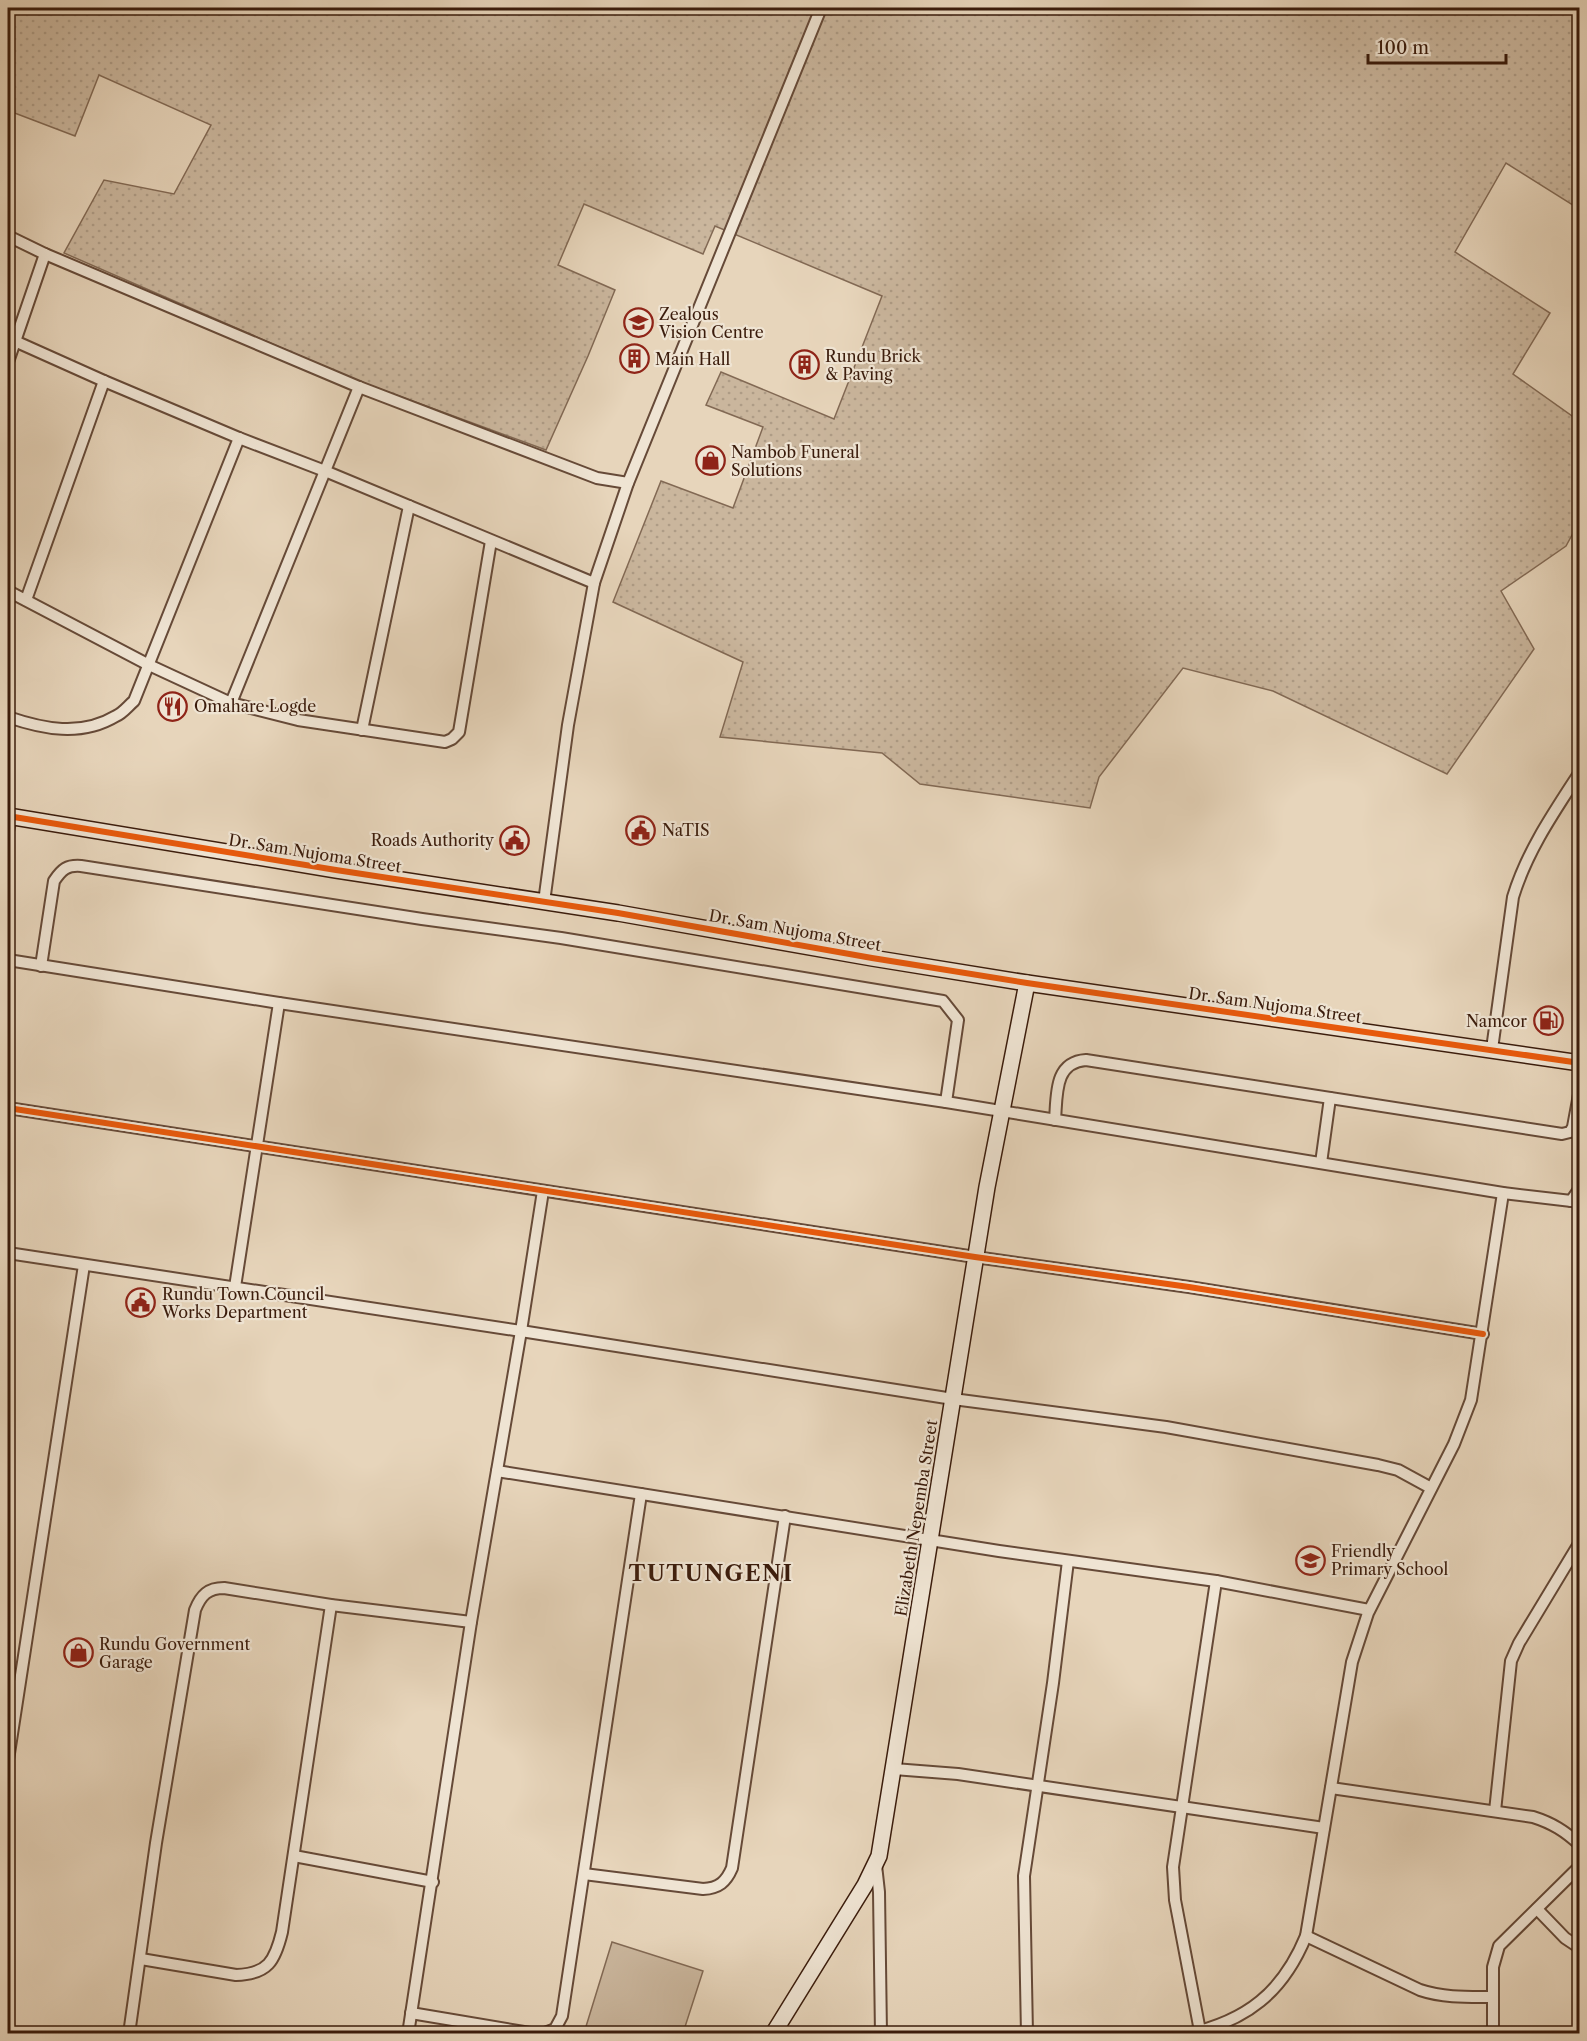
<svg xmlns="http://www.w3.org/2000/svg" width="1587" height="2041" viewBox="0 0 1587 2041" font-family="'Libre Caslon Text',serif">
<defs>
<pattern id="grass-dots" width="8" height="8" patternUnits="userSpaceOnUse" patternTransform="scale(1.5)"><rect width="8" height="8" fill="#cab69d"/><path d="M2 2h.1M6 6h.1" fill="none" stroke="#ae9c86" stroke-width="1.8" stroke-linecap="round"/></pattern>
</defs>
<rect width="100%" height="100%" fill="#e7d5bb"/>
<filter id="stains"><feTurbulence type="fractalNoise" baseFrequency=".00333" numOctaves="4"/><feColorMatrix values="0 0 0 0 .2 0 0 0 0 .09 0 0 0 0 .02 0 0 0 .5 -.17"/></filter>
<radialGradient id="worn" r=".72"><stop offset=".6" stop-color="#630" stop-opacity="0"/><stop offset="1" stop-color="#630" stop-opacity=".3"/></radialGradient>
<path fill="url(#grass-dots)" stroke="#826954" stroke-width="1.5" d="M8,8H1579V209L1506,163L1455,252L1550,313L1513,374L1579,421V522L1566,546L1501,591L1534,649L1447,774L1273,691L1183,668L1099,777L1090,808L920,784L882,753L720,737L743,662L613,602L661,481L733,508L763,427L706,405L721,372L834,419L882,296L715,226L703,254L584,204L558,265L615,290L588,356L546,450L358,381L64,253L104,180L174,194L211,125L99,75L75,136L12,112L8,121Z"/>
<path fill="#cab69d" stroke="#826954" stroke-width="1.5" d="M612,1942L703,1971L683,2033H584Z"/>
<g fill="none" stroke-linecap="round" stroke-linejoin="round">
<defs>
<g id="street">
<path d="M8,236L45,254L359,387L597,478L628,483"/>
<path d="M8,338L104,381L239,438L325,471L594,583"/>
<path d="M8,362L45,254"/>
<path d="M8,591L149,665L231,703L298,720L445,742L452,739L459,732L491,541"/>
<path d="M26,600L104,381"/>
<path d="M231,703L359,387"/>
<path d="M8,717C43,729 81,737 116,716C123,713 128,706 134,701L239,438"/>
<path d="M362,730L409,506"/>
<path d="M8,831L11,817"/>
<path d="M544,902L568,725L594,583L628,483L821,8"/>
<path d="M8,960L279,1003L946,1102L1503,1193L1580,1202"/>
<path d="M41,966L54,881C62,869 67,865 81,866L422,919L561,938L943,1001L958,1020L946,1102"/>
<path d="M1492,1049L1513,897C1527,851 1554,812 1580,772"/>
<path d="M8,1108L975,1257L1189,1287L1483,1334"/>
<path d="M1055,1120C1057,1095 1054,1062 1086,1060L1562,1134L1570,1132L1573,1127L1580,1089"/>
<path d="M1321,1163L1330,1098"/>
<path d="M1571,1201L1580,1188"/>
<path d="M8,1253L521,1331L953,1399L1166,1427L1378,1465L1398,1470L1431,1488"/>
<path d="M235,1287L279,1003"/>
<path d="M497,1471L999,1551L1216,1581L1369,1610"/>
<path d="M8,1760L84,1265"/>
<path d="M894,1769L958,1774L1324,1828"/>
<path d="M1331,1788L1533,1817C1552,1823 1565,1831 1580,1845"/>
<path d="M1495,1811L1511,1661L1519,1643L1580,1542"/>
<path d="M294,1856L433,1882"/>
<path d="M876,1865L879,1892L881,2034"/>
<path d="M584,1874L703,1889C719,1888 726,1882 732,1868L785,1516"/>
<path d="M1537,1909L1565,1938L1580,1948"/>
<path d="M1306,1936L1420,1990C1444,1998 1468,1997 1493,1997"/>
<path d="M141,1959L236,1975C268,1974 275,1961 282,1932L331,1605"/>
<path d="M411,2013L536,2034"/>
<path d="M1200,2031L1175,1900L1173,1867L1216,1581"/>
<path d="M129,2034L156,1843L195,1610C201,1595 208,1588 224,1588L331,1605L471,1622"/>
<path d="M408,2034L471,1622L521,1331L543,1191"/>
<path d="M542,2034L555,2029L562,2016L641,1494"/>
<path d="M1027,2034L1024,1876L1053,1683L1068,1561"/>
<path d="M1187,2034C1247,2021 1283,1992 1306,1936L1352,1662L1368,1613L1454,1444L1471,1400L1503,1193"/>
<path d="M1493,2034V1967L1499,1946L1580,1866"/>
</g>
<g id="secondary">
<path d="M8,816L336,870L618,913L872,958L1027,983L1580,1063"/>
<path d="M773,2034L865,1885L879,1856L987,1187L1027,983"/>
</g>
</defs>
<use href="#street" stroke="#664a38" stroke-width="14"/>
<use href="#secondary" stroke="#3b1c0c" stroke-width="18"/>
<use href="#street" stroke="#efe4d3" stroke-width="10"/>
<use href="#secondary" stroke="#efe4d3" stroke-width="15"/>
<defs>
<g id="cycleway">
<path d="M8,816L336,870L618,913L872,958L1027,983L1580,1063"/>
<path d="M8,1108L975,1257L1189,1287L1483,1334"/>
</g>
</defs>
<use href="#cycleway" stroke="#efe4d3" stroke-width="10"/>
<use href="#cycleway" stroke="#e8590c" stroke-width="6"/>
</g>
<defs>
<symbol id="school-ring" viewBox="-11 -11 22 22"><circle r="9.5" fill="#efe4d3" stroke="#8f2418" stroke-width="1.5"/><path d="M0-5L7-2L0 1L-7-2ZM-4 1L0 2.5L4 1V4Q0 6-4 4Z" fill="#8f2418"/></symbol>
<symbol id="building-ring" viewBox="-11 -11 22 22"><circle r="9.5" fill="#efe4d3" stroke="#8f2418" stroke-width="1.5"/><path d="M-4-6H4V6H1V3H-1V6H-4ZM-2.5-4.3h1.7v1.8h-1.7ZM.8-4.3h1.7v1.8H.8ZM-2.5-1h1.7V.8h-1.7ZM.8-1h1.7V.8H.8Z" fill="#8f2418"/></symbol>
<symbol id="shop-ring" viewBox="-11 -11 22 22"><circle r="9.5" fill="#efe4d3" stroke="#8f2418" stroke-width="1.5"/><path d="M-5-2.5h2.3a2.7 3.5 0 0 1 5.4 0H5L5.5 6h-11ZM-1.5-2.5h3a1.5 2.3 0 0 0-3 0Z" fill="#8f2418"/></symbol>
<symbol id="restaurant-ring" viewBox="-11 -11 22 22"><circle r="9.5" fill="#efe4d3" stroke="#8f2418" stroke-width="1.5"/><path d="M-5-6h1v4h1v-4h1v4h1v-4h1v5L-1.5 .5V6h-2V.5L-5-1ZM5-6V6H3V1.5H1.5Q1.5-4 5-6Z" fill="#8f2418"/></symbol>
<symbol id="civic-ring" viewBox="-11 -11 22 22"><circle r="9.5" fill="#efe4d3" stroke="#8f2418" stroke-width="1.5"/><path d="M-.6-6.5H3V-4.5H.6V-3L4-1V1h2V6H-6V1h2V-1L-.6-3ZM-1.2 2.5V6h2.4V2.5Z" fill="#8f2418"/></symbol>
<symbol id="fuel-ring" viewBox="-11 -11 22 22"><circle r="9.5" fill="#efe4d3" stroke="#8f2418" stroke-width="1.5"/><path d="M-5.5-6h7V0h2V4h1.3V-2.5L3-4.5l.8-.8L6-3V5H2.5V1h-1V6h-7ZM-4.2-4.7v3.2H.2V-4.7Z" fill="#8f2418"/></symbol>
</defs>
<g fill-rule="evenodd">
<use href="#school-ring" x="622" y="306" width="33" height="33"/>
<use href="#building-ring" x="618" y="342" width="33" height="33"/>
<use href="#building-ring" x="788" y="348" width="33" height="33"/>
<use href="#shop-ring" x="694" y="444" width="33" height="33"/>
<use href="#restaurant-ring" x="156" y="690" width="33" height="33"/>
<use href="#civic-ring" x="624" y="814" width="33" height="33"/>
<use href="#civic-ring" x="498" y="824" width="33" height="33"/>
<use href="#fuel-ring" x="1532" y="1004" width="33" height="33"/>
<use href="#civic-ring" x="124" y="1286" width="33" height="33"/>
<use href="#school-ring" x="1294" y="1544" width="33" height="33"/>
<use href="#shop-ring" x="62" y="1636" width="33" height="33"/>
</g>
<g text-anchor="middle" stroke-width="4.5" stroke-linejoin="round" paint-order="stroke">
<g font-size="16" fill="#3b1c0c" stroke="#efe4d3" text-anchor="start">
<text x="659" y="320">Zealous<tspan x="659" dy="18">Vision Centre</tspan></text>
<text x="825" y="362">Rundu Brick<tspan x="825" dy="18">&amp; Paving</tspan></text>
<text x="655" y="365">Main Hall</text>
<text x="731" y="458">Nambob Funeral<tspan x="731" dy="18">Solutions</tspan></text>
<text x="194" y="712">Omahare Logde</text>
<text x="662" y="836">NaTIS</text>
<text x="494" y="846" text-anchor="end">Roads Authority</text>
<text x="1527" y="1027" text-anchor="end">Namcor</text>
<text x="162" y="1300">Rundu Town Council<tspan x="162" dy="18">Works Department</tspan></text>
<text x="1331" y="1557">Friendly<tspan x="1331" dy="18">Primary School</tspan></text>
<text x="99" y="1650">Rundu Government<tspan x="99" dy="18">Garage</tspan></text>
</g>
<g font-size="16" fill="#3b1c0c" stroke="#efe4d3">
<text transform="translate(315 853) rotate(9)" y="6">Dr. Sam Nujoma Street</text>
<text transform="translate(795 930) rotate(10)" y="6">Dr. Sam Nujoma Street</text>
<text transform="translate(1275 1005) rotate(8)" y="6">Dr. Sam Nujoma Street</text>
<text transform="translate(916 1518) rotate(-81)" y="6">Elizabeth Nepemba Street</text>
</g>
<g font-size="22" font-weight="bold" letter-spacing="1.5" fill="#3b1c0c" stroke="#efe4d3">
<text x="711" y="1581">TUTUNGENI</text>
</g>
</g>
<rect width="1587" height="2041" fill="none" stroke="#e7d5bb" stroke-width="30"/>
<rect x="9" y="9" width="1569" height="2023" fill="none" stroke="#3b1c0c" stroke-width="3"/>
<rect x="15" y="15" width="1557" height="2011" fill="none" stroke="#3b1c0c" stroke-width="1.5"/>
<path d="M1368 54v9h138v-9" fill="none" stroke="#3b1c0c" stroke-width="3"/>
<text x="1377" y="54" font-size="18" fill="#3b1c0c" stroke="#efe4d3" stroke-width="4.5" paint-order="stroke">100 m</text>
<rect width="100%" height="100%" filter="url(#stains)"/>
<rect width="100%" height="100%" fill="url(#worn)"/>
</svg>
